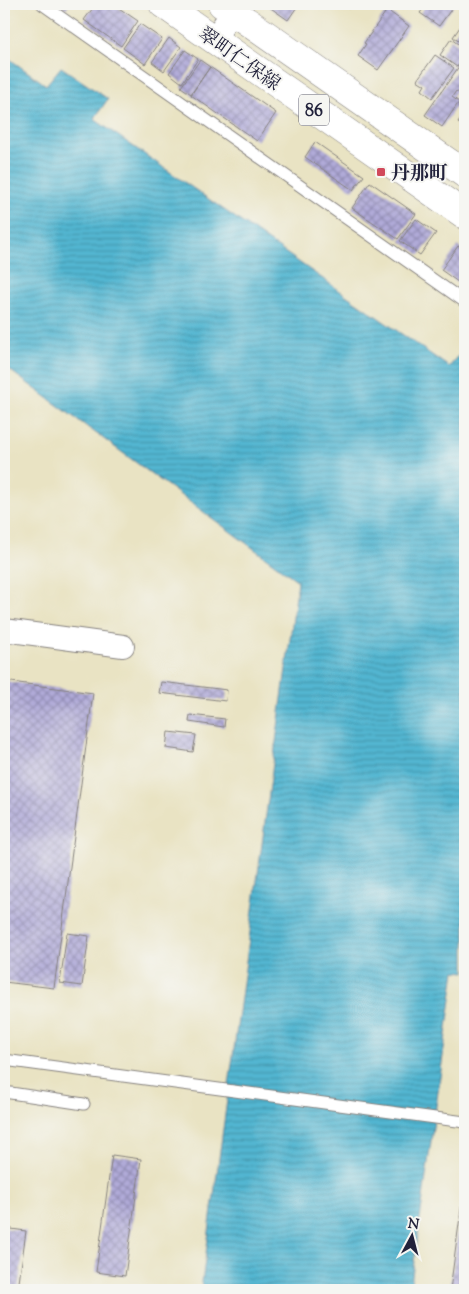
<svg xmlns="http://www.w3.org/2000/svg" width="469" height="1294" viewBox="0 0 469 1294" font-family="'Sorts Mill Goudy','Noto Serif JP',serif">
<defs>
<pattern id="water-rules" width="6" height="5" patternUnits="userSpaceOnUse" patternTransform="scale(1.25)"><rect width="6" height="5" fill="#52b6d1"/><path d="M0 2.5h6" fill="none" stroke="#4494ab"/></pattern>
<pattern id="building-cross-hatch" width="8" height="8" patternUnits="userSpaceOnUse" patternTransform="scale(1.25)"><rect width="8" height="8" fill="#b0aad8"/><path d="M0 0l8 8M0 8l8-8" fill="none" stroke="#8f8ab0"/></pattern>
</defs>
<rect width="100%" height="100%" fill="#f6f6f2"/>
<filter id="ink" filterUnits="userSpaceOnUse"><feTurbulence type="fractalNoise" baseFrequency=".02" numOctaves="2"/><feDisplacementMap in="SourceGraphic" scale="10" xChannelSelector="R" yChannelSelector="G"/><feConvolveMatrix kernelMatrix="1 2 1 2 8 2 1 2 1" color-interpolation-filters="sRGB"/></filter>
<filter id="wash" filterUnits="userSpaceOnUse"><feTurbulence type="fractalNoise" baseFrequency=".0096" numOctaves="4" result="noise"/><feDisplacementMap in="SourceGraphic" scale="20" xChannelSelector="R" yChannelSelector="G"/><feGaussianBlur stdDeviation="1.12" result="paint"/><feColorMatrix in="noise" values="0 0 0 0 0 0 0 0 0 0 0 0 0 0 0 0 0 1.4 0 .05"/><feComposite in="paint" operator="in"/></filter>
<g filter="url(#wash)">
<rect width="100%" height="100%" fill="#e9e3c3"/>
<path fill="url(#water-rules)" stroke="#3a6c86" d="M4,55L46,85L61,67L108,99L94,119L449,367L465,348V972L455,971L410,1290H201L298,581L4,366Z"/>
<g id="blocks">
<g fill="url(#building-cross-hatch)">
<path d="M59,4H70L66,9Z"/>
<path d="M96,4H113L138,21L121,46L84,20Z"/>
<path d="M265,4H299L288,20Z"/>
<path d="M342,4H353L349,9Z"/>
<path d="M427,4H455L439,26L420,13Z"/>
<path d="M387,10L409,26L378,70L358,56L366,44L364,43Z"/>
<path d="M140,24L162,39L145,64L123,48Z"/>
<path d="M460,27L465,30V46L453,37Z"/>
<path d="M169,38L181,47L164,71L152,62Z"/>
<path d="M451,39L465,49V55L457,67L440,55Z"/>
<path d="M185,50L198,59L182,83L169,73Z"/>
<path d="M435,55L454,68L432,98L422,90L425,85L417,80Z"/>
<path d="M200,60L210,67L191,94L181,87Z"/>
<path d="M460,65L465,68V93L463,96L456,91L452,97L459,102L442,127L425,115Z"/>
<path d="M210,67L276,113L257,141L191,95Z"/>
<path d="M465,113V127L458,123Z"/>
<path d="M315,142L364,176L353,190L305,157Z"/>
<path d="M370,182L416,214L398,239L352,208Z"/>
<path d="M416,219L436,233L420,255L400,241Z"/>
<path d="M458,246L465,251V287L441,270Z"/>
<path d="M4,681L93,693L54,988L4,982Z"/>
<path d="M161,682L227,690L226,701L159,693Z"/>
<path d="M190,715L225,719L224,727L189,722Z"/>
<path d="M168,732L196,735L193,752L166,748Z"/>
<path d="M67,933L89,936L82,986L60,983Z"/>
<path d="M112,1155L141,1159L125,1276L96,1272Z"/>
<path d="M462,1202L465,1203V1290H450Z"/>
<path d="M4,1228L26,1231L18,1290H4Z"/>
</g>
</g>
</g>
<g filter="url(#ink)">
<use href="#blocks" fill-opacity="0" stroke="#86827f" stroke-width="1"/>
<g fill="none" stroke-linecap="round" stroke-linejoin="round">
<defs>
<g id="service">
<path d="M42,4L465,302"/>
<path d="M4,1060L465,1122"/>
<path d="M4,1092L84,1104"/>
</g>
<g id="minor">
<path d="M214,39L238,4"/>
<path d="M4,630L123,646"/>
</g>
<g id="primary">
<path d="M163,4L465,215"/>
<path d="M222,4L465,174"/>
</g>
</defs>
<use href="#service" stroke="#86827f" stroke-width="13"/>
<use href="#minor" stroke="#86827f" stroke-width="24"/>
<use href="#primary" stroke="#86827f" stroke-width="29"/>
<use href="#service" stroke="#fff" stroke-width="11"/>
<use href="#minor" stroke="#fff" stroke-width="22"/>
<use href="#primary" stroke="#fff" stroke-width="28"/>
</g>
</g>
<rect fill="#d1495b" stroke="#f6f6f2" stroke-width="2" x="376" y="167" width="10" height="10" rx="2.5"/>
<g text-anchor="middle" stroke-width="4" stroke-linejoin="round" paint-order="stroke">
<rect fill="#f6f6f2" stroke="#626272" stroke-width="1" x="299" y="94.5" width="30" height="31" rx="4"/>
<g font-size="18" font-weight="bold" fill="#22223b">
<text x="314" y="116">86</text>
</g>
<g font-size="19" fill="#22223b" stroke="#f6f6f2">
<text transform="translate(240 58) rotate(35)" y="7">翠町仁保線</text>
</g>
<g font-size="19" font-weight="bold" fill="#22223b" stroke="#f6f6f2" text-anchor="start">
<text x="391" y="179">丹那町</text>
</g>
</g>
<rect width="469" height="1294" fill="none" stroke="#f6f6f2" stroke-width="20"/>
<g transform="translate(412 1236) rotate(7)" stroke="#f6f6f2" stroke-width="4" paint-order="stroke">
<path d="M0-4L9 19L0 12L-9 19Z" fill="#22223b"/>
<text y="-8" font-size="14" font-weight="bold" text-anchor="middle" fill="#22223b">N</text>
</g>
</svg>
